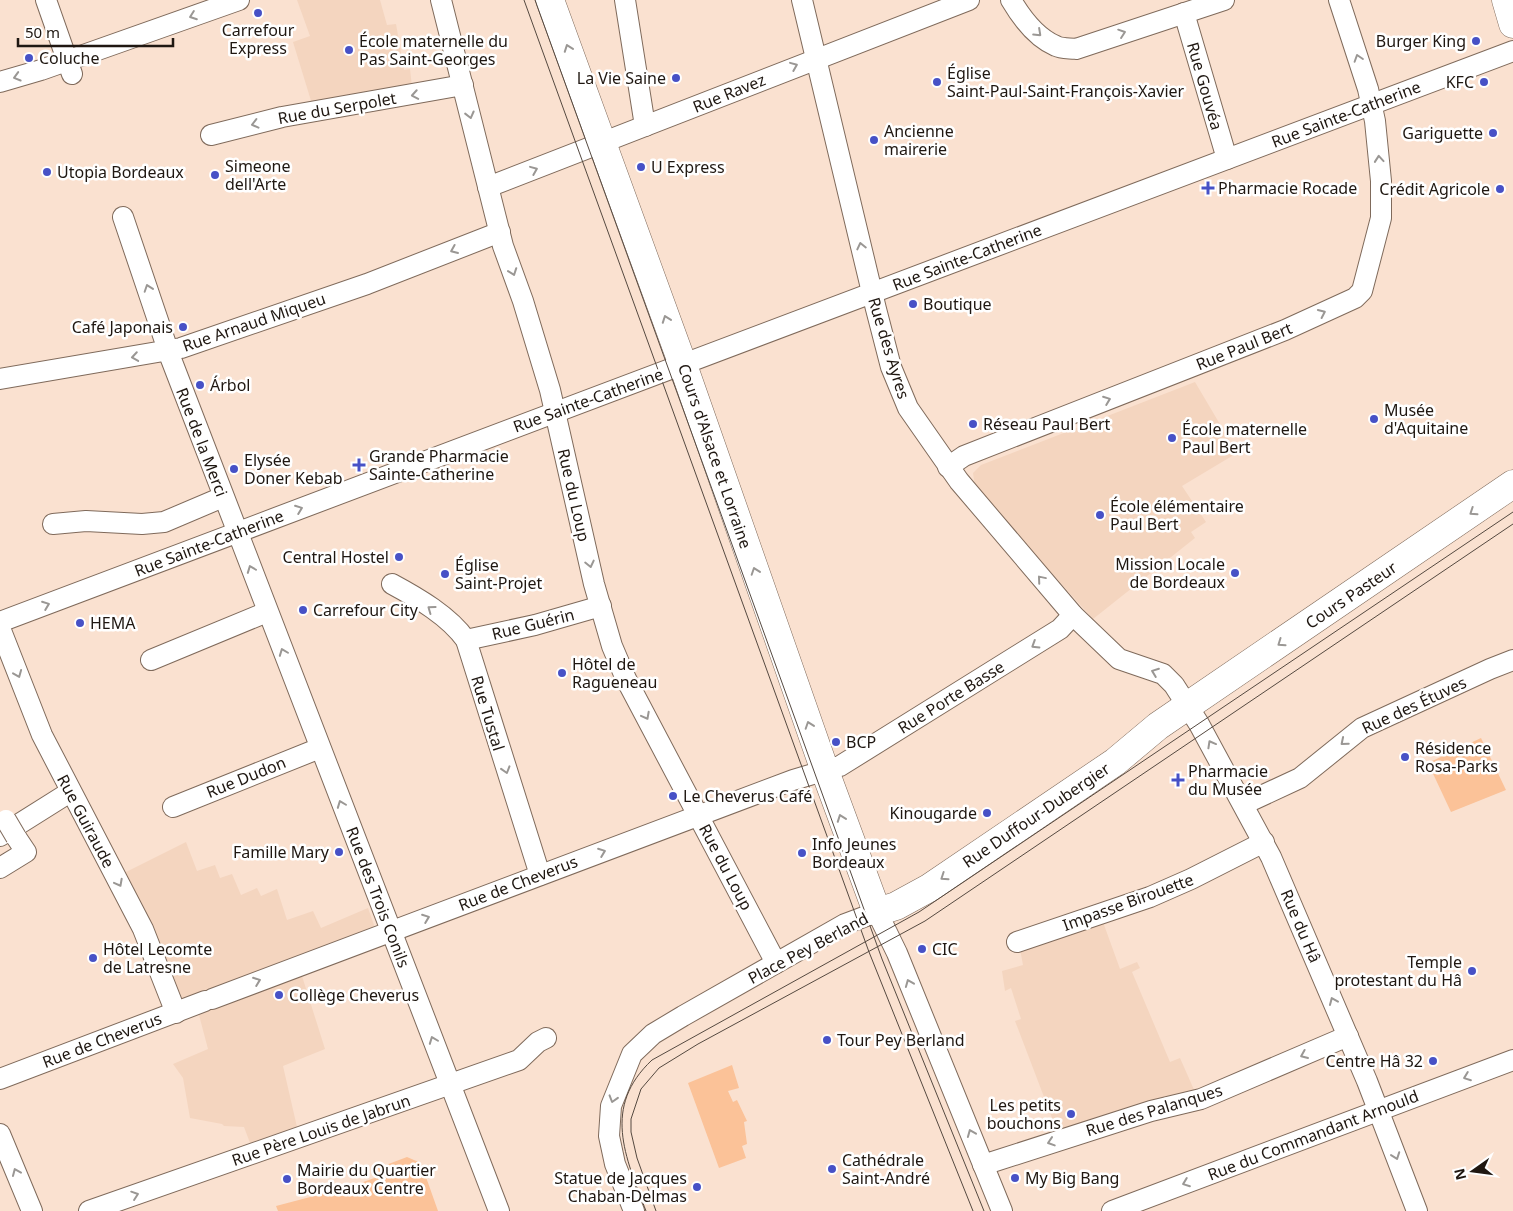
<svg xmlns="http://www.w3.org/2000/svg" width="1513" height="1211" viewBox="0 0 1513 1211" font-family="'Noto Sans',sans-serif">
<rect width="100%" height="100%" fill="#fae1d0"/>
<g fill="#f4d5bf">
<path d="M297,0H380L387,25L396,24L404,70L410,69L412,87L312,104L293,42L310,36Z"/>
<path d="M1195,382L1237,453L1182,486L1206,522L1191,532L1195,538L1093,619L994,509L975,486L973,473L981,465Z"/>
<path d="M186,842L197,871L215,865L220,878L232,874L241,895L257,888L261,896L277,889L287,920L313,911L321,928L368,908L374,925L373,927L209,989L215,1009L302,976L325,1049L283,1066L297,1127L250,1143L244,1127L224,1126L222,1124L190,1118L183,1078L173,1064L208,1049L199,1015L208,1011L201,992L179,1000L122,874Z"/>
<path d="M1103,922L1120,969L1137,962L1140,968L1132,972L1170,1062L1180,1058L1195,1092L1057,1131L1015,1021L1021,1019L1011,988L1005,991L1002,971L1023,965L1020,949Z"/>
</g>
<g fill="#fbc298">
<path d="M1481,738L1506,790L1451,812L1428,763Z"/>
<path d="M732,1065L739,1088L728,1091L733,1102L737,1100L747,1121L744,1122L747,1144L742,1146L746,1158L719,1168L688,1083Z"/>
<path d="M407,1157L421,1163L438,1211H278L276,1206L352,1186L380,1176L378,1168Z"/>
</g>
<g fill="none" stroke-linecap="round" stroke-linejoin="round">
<defs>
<g id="street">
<path d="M46,0L72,74"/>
<path d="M441,0L503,246L523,301L550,390L594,584L612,646L626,679L776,963"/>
<path d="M625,0L645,126"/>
<path d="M802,0L876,309L891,367L908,408L959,481L1073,615L1119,659L1163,674L1174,685L1199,724L1271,857L1367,1081L1417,1211"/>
<path d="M1011,0C1021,17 1037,38 1056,46C1062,49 1070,48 1076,49L1224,0"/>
<path d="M1184,13L1227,159"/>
<path d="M0,82L41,70L239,0"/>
<path d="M211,135L282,117L463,85"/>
<path d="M488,187L969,0"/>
<path d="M123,217L171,359L499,1211"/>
<path d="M0,379L181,348L367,284L500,232"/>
<path d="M948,467L964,456L1285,330L1355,298L1362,291L1381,218V181L1375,121L1368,89L1339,0"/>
<path d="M53,524L86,521L142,524L164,522L223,497"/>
<path d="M392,584C418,598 449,616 466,640L540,875"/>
<path d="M0,622L1513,51"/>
<path d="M0,628L42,735L143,929L176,1013"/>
<path d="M466,640L535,625L601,606"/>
<path d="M151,660L267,612"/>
<path d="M1244,804L1300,778L1362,728L1490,669L1513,660"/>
<path d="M173,807L320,748"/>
<path d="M0,836L70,792"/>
<path d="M0,868L26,852L16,837"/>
<path d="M1017,942L1150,897L1191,879L1264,842"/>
<path d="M212,999L793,780L840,766L1060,629L1073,615"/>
<path d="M0,1079L205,1001"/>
<path d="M0,1134L32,1211"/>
<path d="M983,1165L1151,1111L1201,1099L1348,1036"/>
<path d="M89,1211L519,1060L538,1042L546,1038"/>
<path d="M634,1211L615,1164L609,1136L611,1106L632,1054L653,1034L683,1016L845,924L877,912L897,953L1002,1211"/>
<path d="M1112,1211L1513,1060"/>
</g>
<g id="secondary">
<path d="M550,0L683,365L825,771L877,912L896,906L929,888L1115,762L1158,726L1513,484"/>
<path d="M1506,0L1513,24"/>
</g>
</defs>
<use href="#street" stroke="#7f6a5b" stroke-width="22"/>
<use href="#secondary" stroke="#7f6a5b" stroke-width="29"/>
<use href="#street" stroke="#fff" stroke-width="20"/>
<use href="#secondary" stroke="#fff" stroke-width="28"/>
<g stroke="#554940" stroke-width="1">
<path d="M524,0L869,952L973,1211"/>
<path d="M535,0L882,959L984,1211"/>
<path d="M646,1211C625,1156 602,1107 652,1060L919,912L1513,512"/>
<path d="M656,1211L637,1158L631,1132V1119L641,1089L659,1068L698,1044L925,921L1513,524"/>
</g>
<defs>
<path id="street-bridge" d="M6,820L16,837"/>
</defs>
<use href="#street-bridge" stroke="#7f6a5b" stroke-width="22" stroke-linecap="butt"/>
<use href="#street-bridge" stroke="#fff" stroke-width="20"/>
</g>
<defs><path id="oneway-chevron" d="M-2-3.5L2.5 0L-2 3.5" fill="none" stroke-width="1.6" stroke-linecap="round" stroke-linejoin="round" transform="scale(1.25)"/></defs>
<g stroke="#9a9794">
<use href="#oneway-chevron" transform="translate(193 16) rotate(160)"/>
<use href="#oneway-chevron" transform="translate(1038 33) rotate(43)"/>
<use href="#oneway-chevron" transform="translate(1122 33) rotate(-19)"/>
<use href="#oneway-chevron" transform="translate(568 48) rotate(-110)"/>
<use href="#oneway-chevron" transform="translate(1358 58) rotate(-108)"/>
<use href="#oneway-chevron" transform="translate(794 66) rotate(-22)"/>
<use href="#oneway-chevron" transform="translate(17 77) rotate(164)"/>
<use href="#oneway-chevron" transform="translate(415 95) rotate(170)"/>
<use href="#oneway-chevron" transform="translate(470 115) rotate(76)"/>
<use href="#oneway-chevron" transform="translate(255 124) rotate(166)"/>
<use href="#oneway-chevron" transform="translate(1379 159) rotate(-95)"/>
<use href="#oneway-chevron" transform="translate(534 170) rotate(-22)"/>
<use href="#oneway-chevron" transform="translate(861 246) rotate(-103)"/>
<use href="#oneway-chevron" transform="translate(454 250) rotate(157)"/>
<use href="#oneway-chevron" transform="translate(513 272) rotate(70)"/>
<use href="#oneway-chevron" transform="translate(148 288) rotate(-109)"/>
<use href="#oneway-chevron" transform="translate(1322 313) rotate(-25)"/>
<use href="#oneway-chevron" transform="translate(666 319) rotate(-110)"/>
<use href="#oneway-chevron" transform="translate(135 357) rotate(171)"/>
<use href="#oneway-chevron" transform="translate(1107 400) rotate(-21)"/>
<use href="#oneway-chevron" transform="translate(299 509) rotate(-21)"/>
<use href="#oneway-chevron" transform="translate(1473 512) rotate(146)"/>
<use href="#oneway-chevron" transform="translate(590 564) rotate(77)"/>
<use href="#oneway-chevron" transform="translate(251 569) rotate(-111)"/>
<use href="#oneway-chevron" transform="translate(755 571) rotate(-109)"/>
<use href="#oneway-chevron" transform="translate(1041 579) rotate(-130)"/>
<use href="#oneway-chevron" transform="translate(46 605) rotate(-21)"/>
<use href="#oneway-chevron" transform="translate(431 609) rotate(-144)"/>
<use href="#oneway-chevron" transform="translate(1281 643) rotate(145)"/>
<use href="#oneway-chevron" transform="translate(1035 645) rotate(148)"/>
<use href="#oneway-chevron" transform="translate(283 652) rotate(-111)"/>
<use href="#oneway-chevron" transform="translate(1155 672) rotate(-159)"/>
<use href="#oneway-chevron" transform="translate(18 674) rotate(68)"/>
<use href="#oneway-chevron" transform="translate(646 716) rotate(62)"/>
<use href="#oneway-chevron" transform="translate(809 725) rotate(-109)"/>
<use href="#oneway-chevron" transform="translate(1344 742) rotate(140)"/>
<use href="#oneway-chevron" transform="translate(1211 744) rotate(-119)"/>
<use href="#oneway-chevron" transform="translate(506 770) rotate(73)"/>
<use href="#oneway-chevron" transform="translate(341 804) rotate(-111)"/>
<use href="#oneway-chevron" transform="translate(841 818) rotate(-110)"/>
<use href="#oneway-chevron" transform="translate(602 852) rotate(-21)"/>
<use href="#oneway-chevron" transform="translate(944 877) rotate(146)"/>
<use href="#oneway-chevron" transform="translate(119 883) rotate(62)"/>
<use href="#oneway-chevron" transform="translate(426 918) rotate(-21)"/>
<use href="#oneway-chevron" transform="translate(257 981) rotate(-21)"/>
<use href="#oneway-chevron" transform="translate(909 983) rotate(-112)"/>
<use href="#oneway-chevron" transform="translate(1333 1001) rotate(-113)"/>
<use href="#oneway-chevron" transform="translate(433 1040) rotate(-111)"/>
<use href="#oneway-chevron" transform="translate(1304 1055) rotate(157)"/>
<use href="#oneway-chevron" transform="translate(1467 1077) rotate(159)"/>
<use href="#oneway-chevron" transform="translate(613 1099) rotate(107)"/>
<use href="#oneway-chevron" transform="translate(971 1133) rotate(-112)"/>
<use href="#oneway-chevron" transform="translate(1051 1142) rotate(162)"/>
<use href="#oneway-chevron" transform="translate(1396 1156) rotate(70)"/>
<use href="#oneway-chevron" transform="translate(16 1172) rotate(-113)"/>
<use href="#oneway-chevron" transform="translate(1186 1183) rotate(159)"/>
<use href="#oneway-chevron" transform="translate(135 1195) rotate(-19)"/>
</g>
<g fill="#4751c6" stroke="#fff" stroke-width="2">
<circle cx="258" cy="13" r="5"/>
<circle cx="1476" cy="41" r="5"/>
<circle cx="349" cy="50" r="5"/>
<circle cx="29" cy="58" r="5"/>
<circle cx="676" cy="78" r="5"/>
<circle cx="937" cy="82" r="5"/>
<circle cx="1484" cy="82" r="5"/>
<circle cx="1493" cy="133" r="5"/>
<circle cx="874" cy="140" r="5"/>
<circle cx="641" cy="167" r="5"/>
<circle cx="47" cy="172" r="5"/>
<circle cx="215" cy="175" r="5"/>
<path d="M1205.5 180.5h5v5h5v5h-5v5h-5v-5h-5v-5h5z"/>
<circle cx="1500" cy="189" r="5"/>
<circle cx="913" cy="304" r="5"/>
<circle cx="183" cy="327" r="5"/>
<circle cx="200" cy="385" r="5"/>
<circle cx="1374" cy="419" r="5"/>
<circle cx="973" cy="424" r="5"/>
<circle cx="1172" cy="438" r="5"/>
<path d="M356.5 457.5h5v5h5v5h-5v5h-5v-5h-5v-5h5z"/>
<circle cx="234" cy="469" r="5"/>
<circle cx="1100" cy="515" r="5"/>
<circle cx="399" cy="557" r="5"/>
<circle cx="1235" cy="573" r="5"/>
<circle cx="445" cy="574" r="5"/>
<circle cx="303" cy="610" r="5"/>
<circle cx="80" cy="623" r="5"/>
<circle cx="562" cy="673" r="5"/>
<circle cx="836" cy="742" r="5"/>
<circle cx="1405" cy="757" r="5"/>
<path d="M1175.5 772.5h5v5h5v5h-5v5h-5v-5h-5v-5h5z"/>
<circle cx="673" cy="796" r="5"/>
<circle cx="987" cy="813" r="5"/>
<circle cx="339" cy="852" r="5"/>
<circle cx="802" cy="853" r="5"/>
<circle cx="922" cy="949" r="5"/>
<circle cx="93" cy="958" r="5"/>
<circle cx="1472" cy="971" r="5"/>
<circle cx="279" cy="995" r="5"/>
<circle cx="827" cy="1040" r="5"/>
<circle cx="1433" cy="1061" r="5"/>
<circle cx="1071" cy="1114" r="5"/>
<circle cx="832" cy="1169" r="5"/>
<circle cx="1015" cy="1178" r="5"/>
<circle cx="287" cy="1179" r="5"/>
<circle cx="697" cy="1187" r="5"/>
</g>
<g text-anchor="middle" stroke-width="5" stroke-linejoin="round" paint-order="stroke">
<g font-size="16" fill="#1f1711" stroke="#fff" text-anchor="start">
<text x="258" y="36" text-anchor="middle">Carrefour<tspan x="258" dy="18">Express</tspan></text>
<text x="359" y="47">École maternelle du<tspan x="359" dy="18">Pas Saint-Georges</tspan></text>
<text x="1466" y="47" text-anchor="end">Burger King</text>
<text x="39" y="64">Coluche</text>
<text x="947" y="79">Église<tspan x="947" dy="18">Saint-Paul-Saint-François-Xavier</tspan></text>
<text x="666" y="84" text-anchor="end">La Vie Saine</text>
<text x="1474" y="88" text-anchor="end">KFC</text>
<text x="884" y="137">Ancienne<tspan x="884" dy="18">mairerie</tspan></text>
<text x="1483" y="139" text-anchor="end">Gariguette</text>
<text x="225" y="172">Simeone<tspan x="225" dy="18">dell'Arte</tspan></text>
<text x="651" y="173">U Express</text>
<text x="57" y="178">Utopia Bordeaux</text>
<text x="1218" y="194">Pharmacie Rocade</text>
<text x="1490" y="195" text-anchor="end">Crédit Agricole</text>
<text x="923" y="310">Boutique</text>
<text x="173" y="333" text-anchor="end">Café Japonais</text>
<text x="210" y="391">Árbol</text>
<text x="1384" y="416">Musée<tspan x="1384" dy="18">d'Aquitaine</tspan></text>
<text x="983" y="430">Réseau Paul Bert</text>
<text x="1182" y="435">École maternelle<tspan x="1182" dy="18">Paul Bert</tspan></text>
<text x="369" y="462">Grande Pharmacie<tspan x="369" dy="18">Sainte-Catherine</tspan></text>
<text x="244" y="466">Elysée<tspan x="244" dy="18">Doner Kebab</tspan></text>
<text x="1110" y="512">École élémentaire<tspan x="1110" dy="18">Paul Bert</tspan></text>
<text x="389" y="563" text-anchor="end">Central Hostel</text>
<text x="1225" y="570" text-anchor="end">Mission Locale<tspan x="1225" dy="18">de Bordeaux</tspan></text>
<text x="455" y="571">Église<tspan x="455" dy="18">Saint-Projet</tspan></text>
<text x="313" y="616">Carrefour City</text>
<text x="90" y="629">HEMA</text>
<text x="572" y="670">Hôtel de<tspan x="572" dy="18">Ragueneau</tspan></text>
<text x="846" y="748">BCP</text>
<text x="1415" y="754">Résidence<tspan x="1415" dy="18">Rosa-Parks</tspan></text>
<text x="1188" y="777">Pharmacie<tspan x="1188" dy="18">du Musée</tspan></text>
<text x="683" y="802">Le Cheverus Café</text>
<text x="977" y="819" text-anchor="end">Kinougarde</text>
<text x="812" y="850">Info Jeunes<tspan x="812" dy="18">Bordeaux</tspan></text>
<text x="329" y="858" text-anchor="end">Famille Mary</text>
<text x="103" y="955">Hôtel Lecomte<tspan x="103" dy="18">de Latresne</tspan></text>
<text x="932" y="955">CIC</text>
<text x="1462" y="968" text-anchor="end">Temple<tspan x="1462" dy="18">protestant du Hâ</tspan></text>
<text x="289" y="1001">Collège Cheverus</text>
<text x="837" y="1046">Tour Pey Berland</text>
<text x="1423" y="1067" text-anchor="end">Centre Hâ 32</text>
<text x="1061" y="1111" text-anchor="end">Les petits<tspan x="1061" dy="18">bouchons</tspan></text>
<text x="842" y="1166">Cathédrale<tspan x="842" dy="18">Saint-André</tspan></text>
<text x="297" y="1176">Mairie du Quartier<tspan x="297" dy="18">Bordeaux Centre</tspan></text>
<text x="687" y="1184" text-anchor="end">Statue de Jacques<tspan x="687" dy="18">Chaban-Delmas</tspan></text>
<text x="1025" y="1184">My Big Bang</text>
</g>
<g font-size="16" fill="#1f1711" stroke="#fff">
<text transform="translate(1205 86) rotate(74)" y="6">Rue Gouvéa</text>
<text transform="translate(729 93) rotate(-22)" y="6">Rue Ravez</text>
<text transform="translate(337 108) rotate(-10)" y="6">Rue du Serpolet</text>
<text transform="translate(1346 114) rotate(-21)" y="6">Rue Sainte-Catherine</text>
<text transform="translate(967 257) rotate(-21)" y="6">Rue Sainte-Catherine</text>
<text transform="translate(254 322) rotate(-19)" y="6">Rue Arnaud Miqueu</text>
<text transform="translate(1244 346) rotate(-22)" y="6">Rue Paul Bert</text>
<text transform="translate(889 348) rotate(73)" y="6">Rue des Ayres</text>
<text transform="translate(588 400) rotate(-20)" y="6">Rue Sainte-Catherine</text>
<text transform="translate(202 442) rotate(69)" y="6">Rue de la Merci</text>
<text transform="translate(715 456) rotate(71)" y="6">Cours d'Alsace et Lorraine</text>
<text transform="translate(574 495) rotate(77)" y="6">Rue du Loup</text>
<text transform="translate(209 543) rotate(-21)" y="6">Rue Sainte-Catherine</text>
<text transform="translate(1351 595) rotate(-34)" y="6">Cours Pasteur</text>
<text transform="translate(533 624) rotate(-14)" y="6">Rue Guérin</text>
<text transform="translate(951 697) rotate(-32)" y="6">Rue Porte Basse</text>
<text transform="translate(1414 705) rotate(-25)" y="6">Rue des Étuves</text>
<text transform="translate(488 713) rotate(73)" y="6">Rue Tustal</text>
<text transform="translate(246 777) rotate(-22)" y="6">Rue Dudon</text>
<text transform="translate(1036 815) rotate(-34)" y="6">Rue Duffour-Dubergier</text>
<text transform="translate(86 821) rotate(62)" y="6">Rue Guiraude</text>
<text transform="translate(726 867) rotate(62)" y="6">Rue du Loup</text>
<text transform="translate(518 883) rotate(-21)" y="6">Rue de Cheverus</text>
<text transform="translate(378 897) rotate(69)" y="6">Rue des Trois Conils</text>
<text transform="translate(1128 902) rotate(-20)" y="6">Impasse Birouette</text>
<text transform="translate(1301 926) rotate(67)" y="6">Rue du Hâ</text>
<text transform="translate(808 948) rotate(-28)" y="6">Place Pey Berland</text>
<text transform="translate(102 1040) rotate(-21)" y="6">Rue de Cheverus</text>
<text transform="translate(1154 1110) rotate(-17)" y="6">Rue des Palanques</text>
<text transform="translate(321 1130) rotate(-19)" y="6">Rue Père Louis de Jabrun</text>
<text transform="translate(1313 1135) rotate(-21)" y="6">Rue du Commandant Arnould</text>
</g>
</g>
<g transform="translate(1473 1171) rotate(256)" stroke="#ffffff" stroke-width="4" paint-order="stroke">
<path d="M0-4L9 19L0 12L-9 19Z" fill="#1f1711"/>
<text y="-8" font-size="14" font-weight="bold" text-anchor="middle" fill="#1f1711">N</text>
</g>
<path d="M18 38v8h155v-8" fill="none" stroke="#1f1711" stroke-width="2.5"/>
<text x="25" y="38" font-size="15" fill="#1f1711" stroke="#ffffff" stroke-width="4" paint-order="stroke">50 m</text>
</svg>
